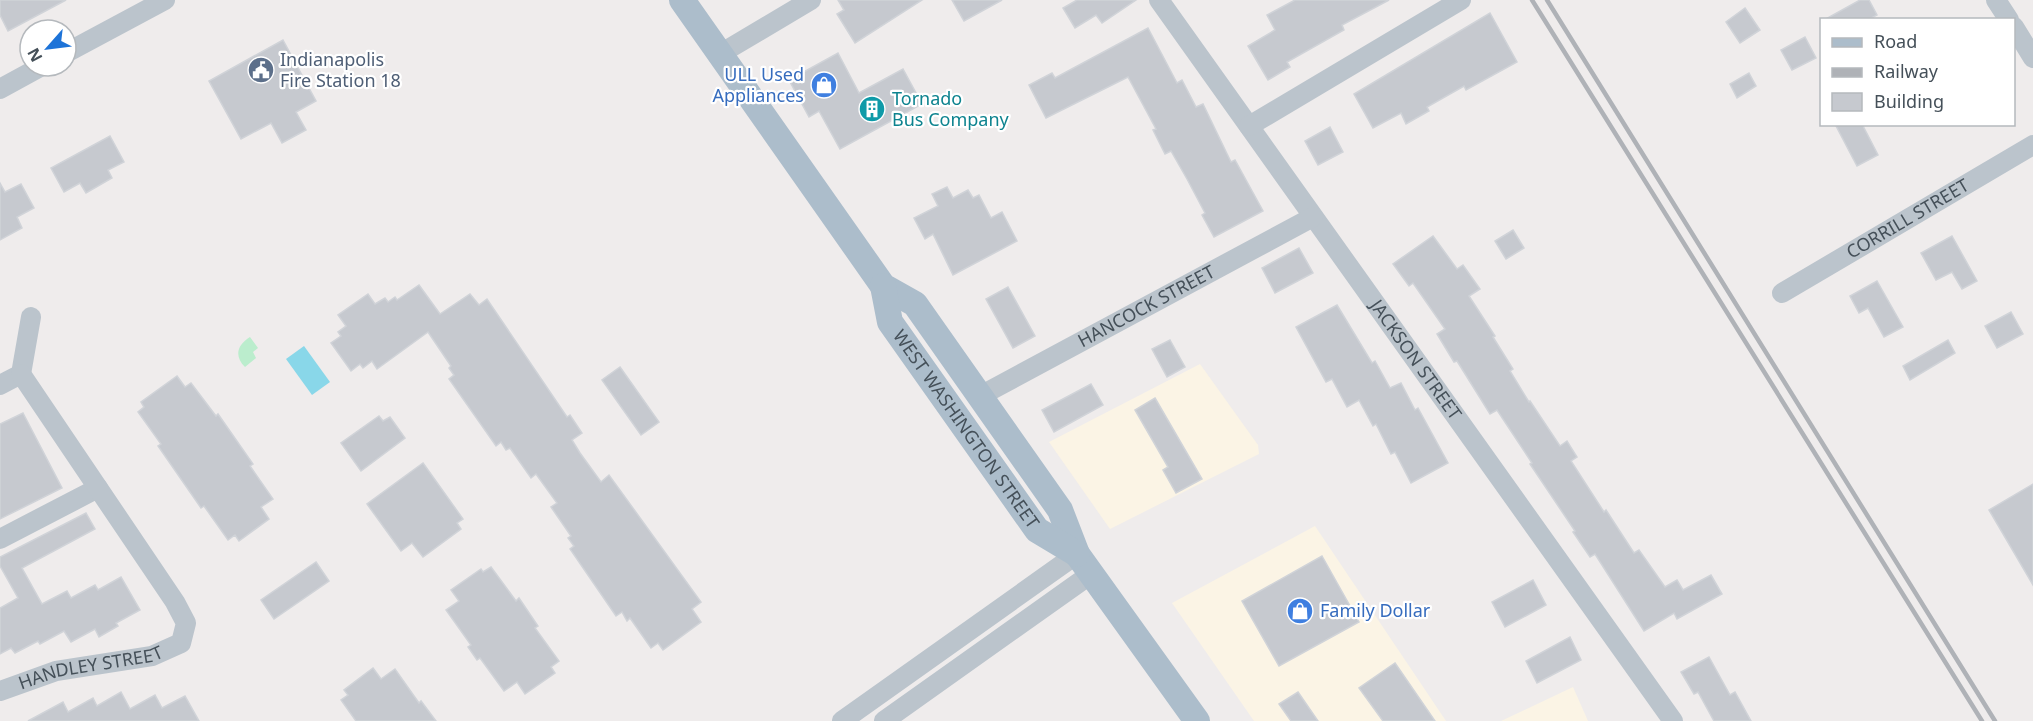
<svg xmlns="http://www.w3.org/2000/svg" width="2033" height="721" viewBox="0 0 2033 721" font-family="'Noto Sans',sans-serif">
<rect width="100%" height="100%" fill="#efecec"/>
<g fill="#fbf4e5">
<path d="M1200,364L1258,445L1259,454L1110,529L1049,442Z"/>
<path d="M1315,526L1446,721H1254L1172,603Z"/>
<path d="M1573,687L1588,721H1501Z"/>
</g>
<path fill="#bbedcd" d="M250,337L258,348L253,352L256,358L245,367C234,356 237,345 250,337Z"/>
<path fill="#89d7e9" d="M304,346L330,382L312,395L286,359Z"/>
<g fill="#c6c9cf" stroke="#d0d3d8" stroke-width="1.5">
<path d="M0,0H66L8,31L0,15Z"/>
<path d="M838,0H922L855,43L837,14L844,10Z"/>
<path d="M952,0H1002L964,21Z"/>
<path d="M1077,0H1136L1102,23L1096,15L1075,28L1063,8Z"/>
<path d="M1295,0H1389L1342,25L1344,30L1287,62L1290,67L1268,80L1248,46L1275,30L1267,15Z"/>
<path d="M1860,0H1869L1877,15L1868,20H1824Z"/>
<path d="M1745,8L1760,30L1740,43L1726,22Z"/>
<path d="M1490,13L1517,62L1466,90L1464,86L1427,107L1429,111L1406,124L1401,113L1373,128L1354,94Z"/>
<path d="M1148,28L1177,83L1182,80L1196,107L1203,104L1231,162L1235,160L1263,211L1214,237L1202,215L1205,213L1187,179L1171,151L1165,154L1153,130L1156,129L1128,77L1046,118L1029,85L1052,73L1055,78Z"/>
<path d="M1805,37L1816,58L1792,70L1781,50Z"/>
<path d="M283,40L316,101L296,112L306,130L282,143L271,123L241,139L209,81Z"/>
<path d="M838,53L859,93L903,69L922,104L840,149L819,111L809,117L789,80Z"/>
<path d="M1749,73L1756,86L1737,98L1730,84Z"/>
<path d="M1835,124H1862L1878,155L1857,166Z"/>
<path d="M1330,127L1343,152L1318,165L1305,141Z"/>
<path d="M110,136L124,162L108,170L112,178L86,193L80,183L64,192L51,168Z"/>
<path d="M0,183L5,192L21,184L34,208L17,217L22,228L0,240Z"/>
<path d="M947,187L953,198L968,190L973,198L979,195L991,218L1002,212L1017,241L953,275L933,234L925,239L914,218L938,206L932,194Z"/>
<path d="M1513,230L1524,248L1506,259L1495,241Z"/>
<path d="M1433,236L1457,269L1463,265L1480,289L1469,296L1495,336L1493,337L1513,369L1510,371L1529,402L1530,401L1560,446L1567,441L1577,457L1571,461L1604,512L1606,510L1634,553L1639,550L1665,587L1677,580L1683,590L1711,575L1722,594L1677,619L1674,613L1644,631L1595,554L1590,557L1573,532L1575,531L1530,464L1532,463L1497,410L1490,414L1457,361L1454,362L1437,334L1445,329L1413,283L1409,286L1393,264Z"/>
<path d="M1952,236L1977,281L1962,289L1952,272L1936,280L1921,253Z"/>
<path d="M1299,248L1313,273L1275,293L1262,268Z"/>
<path d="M1877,281L1903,327L1884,337L1868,308L1859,313L1850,296Z"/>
<path d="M419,285L440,314L470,294L479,305L487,299L567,417L570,415L582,433L572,440L580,453L601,482L609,475L701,602L692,609L701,622L663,650L658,643L651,648L630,618L627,621L622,612L616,616L570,549L574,546L568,538L571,536L551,507L557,503L536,474L531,478L510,448L506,450L501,442L496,446L449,379L454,375L449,368L451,366L428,332L377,369L372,361L363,368L360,364L351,371L331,343L341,336L338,332L346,326L338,315L368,294L375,304L385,298L388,302L395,297L397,300Z"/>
<path d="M1008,287L1035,336L1013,348L986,299Z"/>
<path d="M1337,305L1372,363L1375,361L1390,388L1401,383L1415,410L1418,408L1448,463L1411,483L1395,452L1391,454L1376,424L1373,426L1359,400L1347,407L1332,379L1326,382L1296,327Z"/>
<path d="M2011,312L2023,334L1997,348L1985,326Z"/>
<path d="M1170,340L1185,367L1167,377L1152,349Z"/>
<path d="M1948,340L1955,353L1910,380L1903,366Z"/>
<path d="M620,367L659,422L641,435L602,380Z"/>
<path d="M177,376L185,387L191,383L216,416L218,414L253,464L250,466L273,499L261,507L269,519L239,541L235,535L228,540L204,506L201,508L158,446L161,444L138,412L144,407L141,402Z"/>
<path d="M1091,384L1103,405L1054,432L1042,410Z"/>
<path d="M1155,398L1202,479L1176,493L1163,470L1168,467L1135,410Z"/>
<path d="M23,413L62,488L0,519V424Z"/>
<path d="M379,416L383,421L390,417L405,438L361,471L341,443Z"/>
<path d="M423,463L463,519L457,523L461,529L423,557L412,543L401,551L367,504Z"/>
<path d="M2033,484V585L1989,510Z"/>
<path d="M86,513L95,529L22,568L42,604L67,591L71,598L95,585L98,590L121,577L140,610L116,623L118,626L99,637L95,629L71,642L64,631L40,644L38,641L15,653L11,648L0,654V608L18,598L0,566V557Z"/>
<path d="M1322,556L1359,622L1279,666L1242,601Z"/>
<path d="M316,562L329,581L274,619L261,600Z"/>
<path d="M491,567L516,601L519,598L538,626L535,628L559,661L551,667L555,673L525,694L517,682L504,691L480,658L477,660L468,647L471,645L446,610L459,601L451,590L481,569L483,572Z"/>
<path d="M1533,580L1546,605L1505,627L1492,602Z"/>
<path d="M1570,637L1581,660L1537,683L1526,661Z"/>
<path d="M1709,657L1730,695L1735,692L1751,721H1714L1698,692L1694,694L1681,672Z"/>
<path d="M1395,663L1435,721H1383L1359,688Z"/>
<path d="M373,668L381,679L395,669L419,703L421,701L436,721H356L341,700L348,695L344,690Z"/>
<path d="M121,692L130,709L155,695L162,708L185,696L199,721H28L63,702L68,712L93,698L97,706Z"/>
<path d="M1298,692L1318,721H1291L1279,704Z"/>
</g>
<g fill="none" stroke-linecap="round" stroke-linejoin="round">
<g stroke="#bbc4cc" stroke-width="20">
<path id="s1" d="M1159,0L1673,721"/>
<path d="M1996,0L2009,20"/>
<path d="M2014,27L2033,58"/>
<path d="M66,53L165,0"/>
<path d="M720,54L811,0"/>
<path d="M0,89L42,66"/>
<path d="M1249,126L1461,0"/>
<path id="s2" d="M1782,293L2033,145"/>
<path d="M0,385L21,374L31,317"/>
<path id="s3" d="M980,396L1313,217"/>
<path d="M0,539L98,488"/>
<path id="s4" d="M0,691L56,671L152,656L181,643L186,623L175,602L21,374"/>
<path d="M842,721L1077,554"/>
<path d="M884,721L1091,574"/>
</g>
<g stroke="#acbdcb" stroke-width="26">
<path d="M682,0L883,286L915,304L1060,510L1077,554L1197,721"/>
<path id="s5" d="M883,286L890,322L1037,530L1077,554"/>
</g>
<g stroke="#afb2b7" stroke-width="4.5">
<path d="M1532,0L1982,721"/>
<path d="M1547,0L1995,721"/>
</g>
</g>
<defs>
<symbol id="civic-disc" viewBox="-11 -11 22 22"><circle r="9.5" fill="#5c6f8a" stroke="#fff"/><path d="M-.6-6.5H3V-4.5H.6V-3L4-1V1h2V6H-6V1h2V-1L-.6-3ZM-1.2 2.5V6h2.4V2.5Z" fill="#fff"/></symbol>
<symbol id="shop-disc" viewBox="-11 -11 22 22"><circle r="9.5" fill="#3f7fe0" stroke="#fff"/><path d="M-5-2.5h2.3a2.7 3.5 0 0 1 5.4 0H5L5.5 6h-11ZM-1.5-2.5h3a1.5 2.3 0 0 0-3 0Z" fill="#fff"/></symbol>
<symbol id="building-disc" viewBox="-11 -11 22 22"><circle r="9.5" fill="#0f9aa8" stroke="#fff"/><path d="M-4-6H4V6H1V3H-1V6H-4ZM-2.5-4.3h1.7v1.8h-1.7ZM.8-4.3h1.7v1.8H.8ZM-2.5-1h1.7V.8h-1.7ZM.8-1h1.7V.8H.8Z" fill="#fff"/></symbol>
</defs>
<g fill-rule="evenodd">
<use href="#civic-disc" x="246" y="55" width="30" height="30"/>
<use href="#shop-disc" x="809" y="70" width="30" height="30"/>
<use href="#building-disc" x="857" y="94" width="30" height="30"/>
<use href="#shop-disc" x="1285" y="596" width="30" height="30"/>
</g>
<g text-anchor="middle" stroke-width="4.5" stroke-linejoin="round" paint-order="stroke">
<g font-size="18" fill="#4e5e75" stroke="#fff" text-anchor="start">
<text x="280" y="66">Indianapolis<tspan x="280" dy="21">Fire Station 18</tspan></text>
</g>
<g font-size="18" fill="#366cbe" stroke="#fff" text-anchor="end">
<text x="804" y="81">ULL Used<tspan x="804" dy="21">Appliances</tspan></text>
<text x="1320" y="617" text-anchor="start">Family Dollar</text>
</g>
<g font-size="18" fill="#0d838f" stroke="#fff" text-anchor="start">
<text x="892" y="105">Tornado<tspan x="892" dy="21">Bus Company</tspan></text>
</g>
<g font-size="18" fill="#455059" stroke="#fff">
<text dy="6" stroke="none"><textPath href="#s2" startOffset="146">CORRILL STREET</textPath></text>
<text dy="6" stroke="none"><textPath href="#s3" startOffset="189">HANCOCK STREET</textPath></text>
<text dy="6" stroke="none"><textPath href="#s1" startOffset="442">JACKSON STREET</textPath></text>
<text dy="6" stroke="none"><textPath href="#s5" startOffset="168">WEST WASHINGTON STREET</textPath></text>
<text dy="6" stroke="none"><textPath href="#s4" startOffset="94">HANDLEY STREET</textPath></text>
</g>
</g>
<rect x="1820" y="18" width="195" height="108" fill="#ffffff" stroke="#b5b9bd" stroke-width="1.5"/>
<rect x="1832" y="38" width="30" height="9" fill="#acbdcb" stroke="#b5b9bd" stroke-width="1.5"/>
<text x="1874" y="48" font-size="18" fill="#455059">Road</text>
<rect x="1832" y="68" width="30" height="9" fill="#afb2b7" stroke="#b5b9bd" stroke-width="1.5"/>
<text x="1874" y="78" font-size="18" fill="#455059">Railway</text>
<rect x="1832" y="93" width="30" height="18" fill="#c6c9cf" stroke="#b5b9bd" stroke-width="1.5"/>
<text x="1874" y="108" font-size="18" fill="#455059">Building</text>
<g transform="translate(48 48) rotate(242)"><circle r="28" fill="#ffffff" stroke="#b5b9bd" stroke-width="1.5"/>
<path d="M0-4.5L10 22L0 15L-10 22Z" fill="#1d73d8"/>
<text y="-9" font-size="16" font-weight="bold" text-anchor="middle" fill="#455059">N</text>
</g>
</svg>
